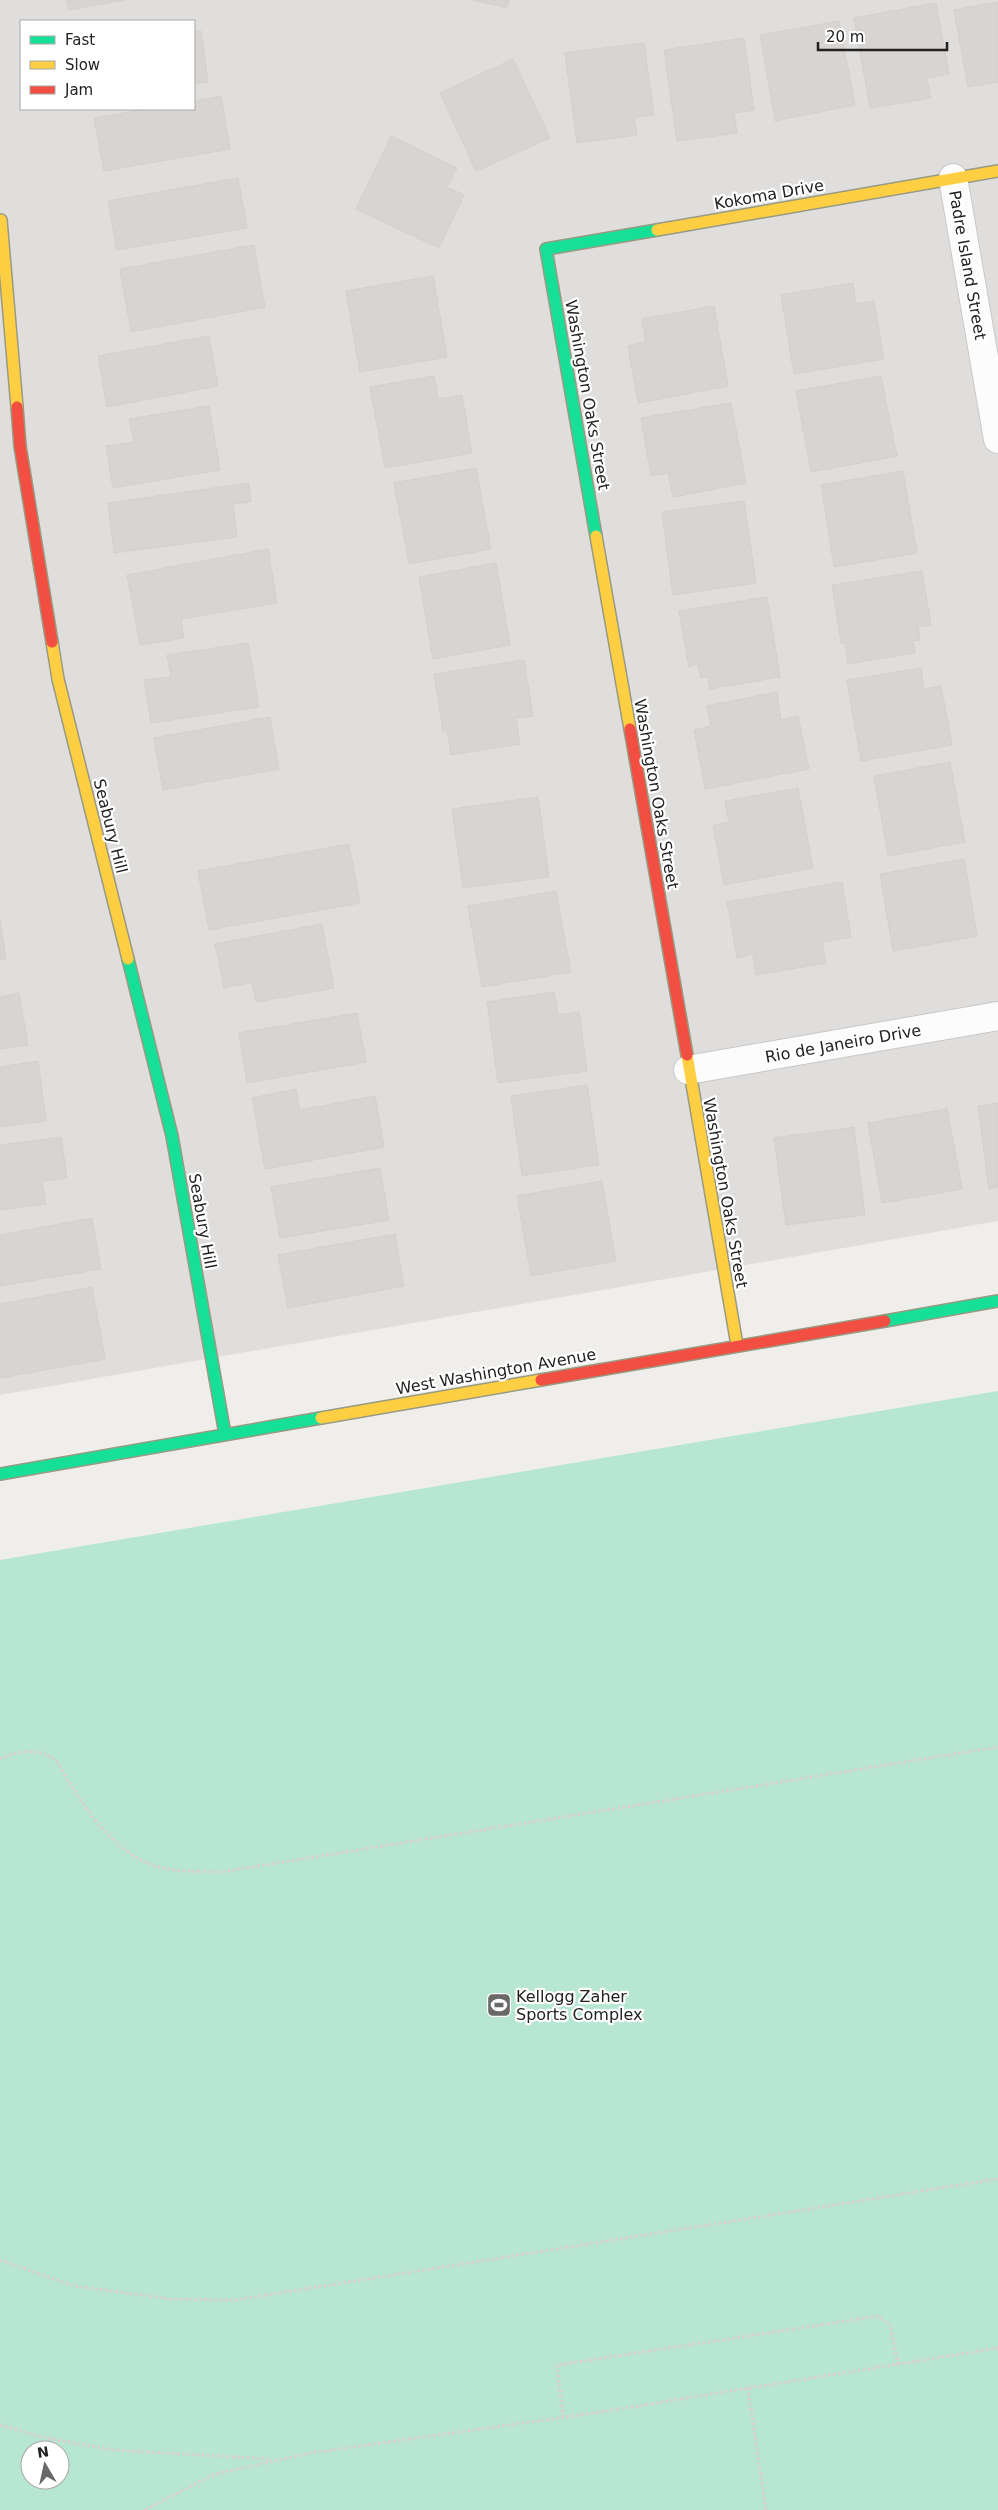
<svg xmlns="http://www.w3.org/2000/svg" width="998" height="2510" viewBox="0 0 998 2510" font-family="'DejaVu Sans',sans-serif">
<rect width="100%" height="100%" fill="#f0eeeb"/>
<path fill="#dfdedc" fill-rule="evenodd" d="M0,0H998V1221L0,1395ZM21,21H194V109H21Z"/>
<path fill="#b7e6d2" fill-rule="evenodd" d="M998,1391V2510H0V1560ZM30,2450H60V2480H30Z"/>
<g fill="#d7d4d2" stroke="#d3d0cc">
<path d="M67,0H125L69,10Z"/>
<path d="M472,0H509L507,8Z"/>
<path d="M998,2V82L968,87L954,10Z"/>
<path d="M936,3L949,74L927,78L931,98L870,108L854,18Z"/>
<path d="M839,21L855,105L775,121L760,35Z"/>
<path d="M201,31L208,82L194,84V32Z"/>
<path d="M744,38L754,110L734,113L737,133L677,141L664,50Z"/>
<path d="M644,43L654,115L634,117L637,135L577,143L565,53Z"/>
<path d="M513,59L550,138L476,171L440,93Z"/>
<path d="M221,96L230,149L104,171L94,118L148,109H194V101Z"/>
<path d="M391,136L457,168L447,187L464,195L439,248L356,209Z"/>
<path d="M238,178L247,228L117,250L108,201Z"/>
<path d="M254,245L265,307L131,332L120,269Z"/>
<path d="M433,276L447,357L360,372L346,291Z"/>
<path d="M853,283L856,304L874,301L884,359L794,374L781,295Z"/>
<path d="M714,306L728,386L638,403L628,346L646,342L642,319Z"/>
<path d="M209,336L218,386L107,407L98,356Z"/>
<path d="M434,376L438,399L462,395L472,453L385,468L370,387Z"/>
<path d="M881,376L897,456L811,472L796,391Z"/>
<path d="M731,403L746,483L673,497L668,473L651,476L641,418Z"/>
<path d="M209,406L220,470L113,488L106,446L134,442L129,419Z"/>
<path d="M476,468L491,549L409,564L394,483Z"/>
<path d="M903,471L917,553L834,567L821,485Z"/>
<path d="M249,483L251,502L233,504L237,537L114,553L108,503Z"/>
<path d="M744,501L756,583L673,595L662,512Z"/>
<path d="M268,549L277,603L181,619L184,638L140,645L127,575Z"/>
<path d="M496,563L510,645L433,659L419,577Z"/>
<path d="M922,571L931,625L918,627L920,640L913,641L915,653L848,664L845,643H841L832,585Z"/>
<path d="M767,597L780,677L710,689L708,677L701,678L698,664L689,667L679,611Z"/>
<path d="M248,643L259,707L151,723L144,680L171,677L167,655Z"/>
<path d="M524,660L533,716L516,718L520,744L451,755L447,730L443,731L434,674Z"/>
<path d="M921,668L924,689L941,686L952,745L861,761L847,680Z"/>
<path d="M777,692L781,720L798,716L809,769L705,789L694,730L711,726L707,706Z"/>
<path d="M270,717L279,769L163,790L154,738Z"/>
<path d="M950,762L965,842L888,856L874,776Z"/>
<path d="M798,788L813,868L724,885L713,826L729,822L725,801Z"/>
<path d="M538,797L549,877L463,888L452,809Z"/>
<path d="M349,844L360,903L209,930L198,871Z"/>
<path d="M964,859L977,936L893,951L880,874Z"/>
<path d="M842,882L851,937L822,942L826,963L756,975L753,954L737,958L727,902Z"/>
<path d="M556,891L571,972L482,987L468,906Z"/>
<path d="M0,920L6,959L0,960Z"/>
<path d="M322,924L334,988L256,1002L252,982L224,988L215,944Z"/>
<path d="M554,992L558,1015L579,1012L587,1071L498,1083L487,1002Z"/>
<path d="M19,993L28,1045L0,1049V997Z"/>
<path d="M357,1013L366,1062L247,1083L239,1033Z"/>
<path d="M38,1061L46,1121L0,1127V1067Z"/>
<path d="M587,1085L599,1165L522,1176L511,1096Z"/>
<path d="M296,1089L300,1110L375,1096L384,1147L265,1169L252,1098Z"/>
<path d="M998,1103V1187L989,1189L978,1106Z"/>
<path d="M947,1109L962,1189L882,1203L868,1123Z"/>
<path d="M854,1127L865,1215L786,1225L774,1138Z"/>
<path d="M61,1137L67,1178L42,1181L46,1204L0,1210V1145Z"/>
<path d="M380,1168L389,1220L280,1238L271,1187Z"/>
<path d="M602,1181L616,1261L531,1276L517,1196Z"/>
<path d="M92,1218L101,1269L0,1286V1235Z"/>
<path d="M395,1234L404,1286L288,1308L278,1255Z"/>
<path d="M92,1287L105,1359L0,1378V1304Z"/>
</g>
<g fill="none" stroke-linecap="round" stroke-linejoin="round">
<defs>
<g id="street">
<path d="M953,178L998,439"/>
<path d="M688,1070L998,1016"/>
</g>
<g id="fast">
<path d="M596,536L546,249L657,230"/>
<path d="M128,959L172,1136L225,1434"/>
<path d="M885,1321L998,1301"/>
<path d="M0,1474L321,1418"/>
</g>
<g id="slow">
<path d="M1,220L17,407"/>
<path d="M657,230L998,171"/>
<path d="M596,536L630,729"/>
<path d="M52,642L58,679L128,959"/>
<path d="M687,1055L737,1345"/>
<path d="M321,1418L541,1380"/>
</g>
<g id="jam">
<path d="M17,407L20,446L52,642"/>
<path d="M630,729L687,1055"/>
<path d="M541,1380L885,1321"/>
</g>
</defs>
<use href="#street" stroke="#c9c8c7" stroke-width="30"/>
<use href="#fast" stroke="#999a82" stroke-width="14"/>
<use href="#slow" stroke="#999a82" stroke-width="14"/>
<use href="#jam" stroke="#999a82" stroke-width="14"/>
<g stroke="#dccecd" stroke-width="3" stroke-dasharray="2.5 2.5" stroke-linecap="butt">
<path d="M0,1759C18,1751 36,1747 54,1759C60,1763 64,1774 68,1781C86,1810 111,1845 143,1861C166,1873 195,1871 221,1872L998,1747"/>
<path d="M0,2260L74,2286L171,2299L235,2300L998,2179"/>
<path d="M748,2388L766,2510"/>
<path d="M563,2417L557,2365L879,2316L890,2325L898,2364"/>
<path d="M0,2425L46,2438L113,2450L271,2459"/>
<path d="M145,2510L215,2474L311,2453L594,2413L998,2348"/>
</g>
<use href="#street" stroke="#fdfcfc" stroke-width="28"/>
<use href="#fast" stroke="#16e098" stroke-width="11"/>
<use href="#slow" stroke="#ffcf43" stroke-width="11"/>
<use href="#jam" stroke="#f24e42" stroke-width="11"/>
</g>
<defs>
<symbol id="stadium-square" viewBox="-11 -11 22 22"><rect x="-9" y="-9" width="18" height="18" rx="4" fill="#6a6968" stroke="#fff"/><path d="M0-5a6.5 5 0 1 0 0 10a6.5 5 0 1 0 0-10ZM-3.5-1.8h7v3.6h-7Z" fill="#fff"/></symbol>
</defs>
<g fill-rule="evenodd">
<use href="#stadium-square" x="485" y="1991" width="28" height="28"/>
</g>
<g text-anchor="middle" stroke-width="4.5" stroke-linejoin="round" paint-order="stroke">
<g font-size="16" fill="#222" stroke="#fff">
<text transform="translate(769 194) rotate(-10)" y="6">Kokoma Drive</text>
<text transform="translate(968 265) rotate(80)" y="6">Padre Island Street</text>
<text transform="translate(588 395) rotate(80)" y="6">Washington Oaks Street</text>
<text transform="translate(657 794) rotate(80)" y="6">Washington Oaks Street</text>
<text transform="translate(111 826) rotate(76)" y="6">Seabury Hill</text>
<text transform="translate(843 1043) rotate(-10)" y="6">Rio de Janeiro Drive</text>
<text transform="translate(726 1193) rotate(80)" y="6">Washington Oaks Street</text>
<text transform="translate(203 1221) rotate(80)" y="6">Seabury Hill</text>
<text transform="translate(496 1371) rotate(-10)" y="6">West Washington Avenue</text>
</g>
<g font-size="16" fill="#222" stroke="#fff" text-anchor="start">
<text x="516" y="2002">Kellogg Zaher<tspan x="516" dy="18">Sports Complex</tspan></text>
</g>
</g>
<rect x="20" y="20" width="175" height="90" fill="#ffffff" stroke="#a7a7a7"/>
<rect x="30" y="36" width="25" height="8" fill="#16e098" stroke="#a7a7a7"/>
<text x="65" y="45" font-size="15" fill="#222222">Fast</text>
<rect x="30" y="61" width="25" height="8" fill="#ffcf43" stroke="#a7a7a7"/>
<text x="65" y="70" font-size="15" fill="#222222">Slow</text>
<rect x="30" y="86" width="25" height="8" fill="#f24e42" stroke="#a7a7a7"/>
<text x="65" y="95" font-size="15" fill="#222222">Jam</text>
<g transform="translate(45 2465) rotate(351)"><circle r="24" fill="#ffffff" stroke="#a7a7a7"/>
<path d="M0-4L9 19L0 12L-9 19Z" fill="#6a6968"/>
<text y="-8" font-size="14" font-weight="bold" text-anchor="middle" fill="#222222">N</text>
</g>
<path d="M818 42v8h129v-8" fill="none" stroke="#222222" stroke-width="2.5"/>
<text x="826" y="42" font-size="15" fill="#222222" stroke="#ffffff" stroke-width="4" paint-order="stroke">20 m</text>
</svg>
